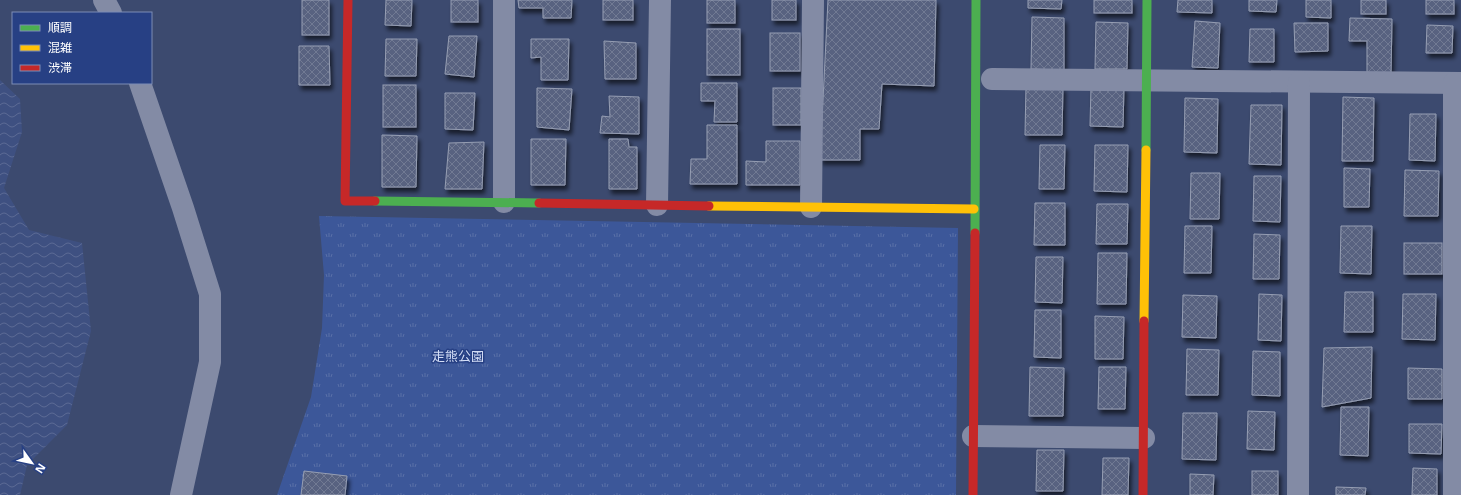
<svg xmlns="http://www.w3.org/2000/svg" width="1461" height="495" viewBox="0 0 1461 495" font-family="'Open Sans','Noto Sans JP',sans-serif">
<defs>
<pattern id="park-tufts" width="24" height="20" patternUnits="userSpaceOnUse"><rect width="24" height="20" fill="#3c5799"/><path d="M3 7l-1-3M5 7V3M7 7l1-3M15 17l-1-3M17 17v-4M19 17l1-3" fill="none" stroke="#5970a8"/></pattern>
<pattern id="water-waves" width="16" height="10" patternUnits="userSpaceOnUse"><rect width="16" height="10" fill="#3e5081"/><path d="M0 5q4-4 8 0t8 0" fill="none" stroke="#5b6a94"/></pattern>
<pattern id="building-cross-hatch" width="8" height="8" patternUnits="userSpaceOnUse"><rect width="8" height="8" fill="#586280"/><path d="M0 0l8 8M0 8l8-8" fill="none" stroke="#717a93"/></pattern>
<filter id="shadow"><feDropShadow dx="2.5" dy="4.5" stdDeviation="2" flood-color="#0009"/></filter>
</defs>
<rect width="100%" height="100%" fill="#3c4a6f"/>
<path fill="url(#park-tufts)" d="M319,216L958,228L956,495H277L311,397L322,328L324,275Z"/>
<path fill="url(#water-waves)" d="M0,80L20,99L22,132L4,188L29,230L82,243L91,331L67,425L27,465L20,495H0Z"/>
<g fill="url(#building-cross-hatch)" stroke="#969eb3" filter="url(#shadow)">
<rect x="302" y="0" width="27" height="35"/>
<path d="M386,0H412L411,26L385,25Z"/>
<rect x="451" y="0" width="27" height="22"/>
<path d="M518,0H572L571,18H543V8H519Z"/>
<rect x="603" y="0" width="30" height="20"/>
<rect x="707" y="0" width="28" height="23"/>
<rect x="772" y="0" width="24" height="20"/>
<path d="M828,0H936L934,86L882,84L879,129H860V160H820Z"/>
<path d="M1028,0H1062L1061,9L1028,8Z"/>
<rect x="1094" y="0" width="38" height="13"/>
<path d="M1178,0H1212V13L1177,12Z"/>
<path d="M1249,0H1277L1276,12L1249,11Z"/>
<path d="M1306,0H1331V18L1306,17Z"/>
<rect x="1361" y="0" width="25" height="14"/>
<rect x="1426" y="0" width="28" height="14"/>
<path d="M1032,17L1064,18V70L1031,69Z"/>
<path d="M1350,18L1392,19L1391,74L1367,73V41H1349Z"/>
<path d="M1195,21L1220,23L1218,68L1192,67Z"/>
<path d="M1096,22L1128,23L1127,69H1095Z"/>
<path d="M1294,23H1328V51L1295,52Z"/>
<path d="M1427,25L1453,26L1452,53H1426Z"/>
<rect x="707" y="29" width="33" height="46"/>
<path d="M1250,29H1274V62H1249Z"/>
<rect x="770" y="33" width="30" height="38"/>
<path d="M449,36H477L474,77L445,74Z"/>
<path d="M386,39H417L416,76H385Z"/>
<path d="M531,39H569L568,80H541V57L531,58Z"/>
<path d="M604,41L636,43V79H605Z"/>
<path d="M299,46H329L330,85H299Z"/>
<path d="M701,83H737V122H714L715,101H701Z"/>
<rect x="383" y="85" width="33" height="42"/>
<path d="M1026,86L1063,87L1062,135H1025Z"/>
<path d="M1091,87H1124L1123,127L1090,126Z"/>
<path d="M537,88L572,89L569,130L537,127Z"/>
<rect x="773" y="88" width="28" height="37"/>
<path d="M445,93H475L473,130L445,129Z"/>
<path d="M609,96L639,97V134L600,133L602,116L610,117Z"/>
<path d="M1343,97L1374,98L1373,161H1342Z"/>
<path d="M1185,98L1218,99L1217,153L1184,152Z"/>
<path d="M1251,105H1282L1281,165L1249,164Z"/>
<path d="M1410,114H1436L1435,161L1409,160Z"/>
<path d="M707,125H737V184H690L691,159H707Z"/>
<path d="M382,135L417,136L416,187H382Z"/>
<path d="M531,139H566L565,185H531Z"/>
<path d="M609,139H628L629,147H637V189H609Z"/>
<path d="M766,141H800V185H746V161L766,162Z"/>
<path d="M484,142L482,189H445L449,143Z"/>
<path d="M1040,145H1065L1064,189H1039Z"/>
<path d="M1095,145H1128L1127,192L1094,191Z"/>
<path d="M1344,168L1370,169L1369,207H1344Z"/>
<path d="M1405,170L1439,171L1438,216H1404Z"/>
<path d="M1191,173H1220L1219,219H1190Z"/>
<path d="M1254,176H1281L1280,222L1253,221Z"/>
<path d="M1035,203H1065V245H1034Z"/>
<path d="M1097,204H1128L1127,244H1096Z"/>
<path d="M1185,226H1212L1211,273H1184Z"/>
<path d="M1341,226H1372L1371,274L1340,273Z"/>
<path d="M1254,234L1280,235L1279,279H1253Z"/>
<rect x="1404" y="243" width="38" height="31"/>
<path d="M1098,253H1127L1126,304H1097Z"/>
<path d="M1036,257H1063L1062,303L1035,302Z"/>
<path d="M1345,292H1373V332H1344Z"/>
<path d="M1259,294L1282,295L1281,341L1258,340Z"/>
<path d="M1403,294H1436L1435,340L1402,339Z"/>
<path d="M1183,295L1217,296L1216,338L1182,337Z"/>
<path d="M1035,310H1061V358L1034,357Z"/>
<path d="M1095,316L1124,317L1123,359H1095Z"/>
<path d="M1372,347L1371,398L1322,407L1324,348Z"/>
<path d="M1187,349L1219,350L1218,395H1186Z"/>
<path d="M1253,351L1280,352V396L1252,395Z"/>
<path d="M1030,367L1064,368L1063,416H1029Z"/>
<path d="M1099,367H1126L1125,409H1098Z"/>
<path d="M1408,368L1442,369V399H1408Z"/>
<path d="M1341,407H1369L1368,456L1340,455Z"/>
<path d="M1248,411L1275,412L1274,450L1247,449Z"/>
<path d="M1183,413H1217L1216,460L1182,459Z"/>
<path d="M1409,424H1442L1441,454L1409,453Z"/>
<path d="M1037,450H1064L1063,491H1036Z"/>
<path d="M1103,458H1129L1128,495H1102Z"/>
<path d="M1413,468L1437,469V495H1412Z"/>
<path d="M304,471L347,476L345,495H301Z"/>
<rect x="1252" y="471" width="26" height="24"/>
<path d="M1190,474L1214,475L1213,495H1190Z"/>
<path d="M1336,487L1366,488L1365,495H1336Z"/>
</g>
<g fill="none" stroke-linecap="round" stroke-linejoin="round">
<g stroke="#838ba5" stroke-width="22">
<path d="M104,0L111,13"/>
<path d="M992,79L1461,83"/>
<path d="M140,83L183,208L210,294V362L181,495"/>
<path d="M1454,83V495"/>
<path d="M504,202V0"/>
<path d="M657,205L660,0"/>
<path d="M811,207L813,0"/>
<path d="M973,436L1144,438"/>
<path d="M1298,495L1299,82"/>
</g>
<g stroke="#4caf50" stroke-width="9">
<path d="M1146,150L1147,0"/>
<path d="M375,201L539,203"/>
<path d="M975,233L976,0"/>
</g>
<g stroke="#ffc107" stroke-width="9">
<path d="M709,206L974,209"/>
<path d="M1144,321L1146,150"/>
</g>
<g stroke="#c62828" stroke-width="9">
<path d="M348,0L345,201H375"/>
<path d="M539,203L709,206"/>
<path d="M973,495L975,233"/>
<path d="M1143,495L1144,321"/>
</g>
</g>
<g text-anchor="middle" stroke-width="3" stroke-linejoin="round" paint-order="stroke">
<g font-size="13" fill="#d4def6" stroke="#274084">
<text x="458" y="361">走熊公園</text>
</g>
</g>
<rect x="12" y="12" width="140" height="72" fill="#274084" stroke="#7d8cb5"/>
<rect x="20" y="25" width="20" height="6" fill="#4caf50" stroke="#7d8cb5"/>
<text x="48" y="32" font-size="12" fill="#ffffff">順調</text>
<rect x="20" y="45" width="20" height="6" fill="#ffc107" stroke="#7d8cb5"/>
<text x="48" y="52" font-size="12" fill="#ffffff">混雑</text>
<rect x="20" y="65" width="20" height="6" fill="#c62828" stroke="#7d8cb5"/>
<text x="48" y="72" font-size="12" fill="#ffffff">渋滞</text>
<g transform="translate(32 463) rotate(123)" stroke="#274084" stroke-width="3" paint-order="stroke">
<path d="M0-3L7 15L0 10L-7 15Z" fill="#ffffff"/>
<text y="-6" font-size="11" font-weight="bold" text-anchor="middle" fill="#ffffff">N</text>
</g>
</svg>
